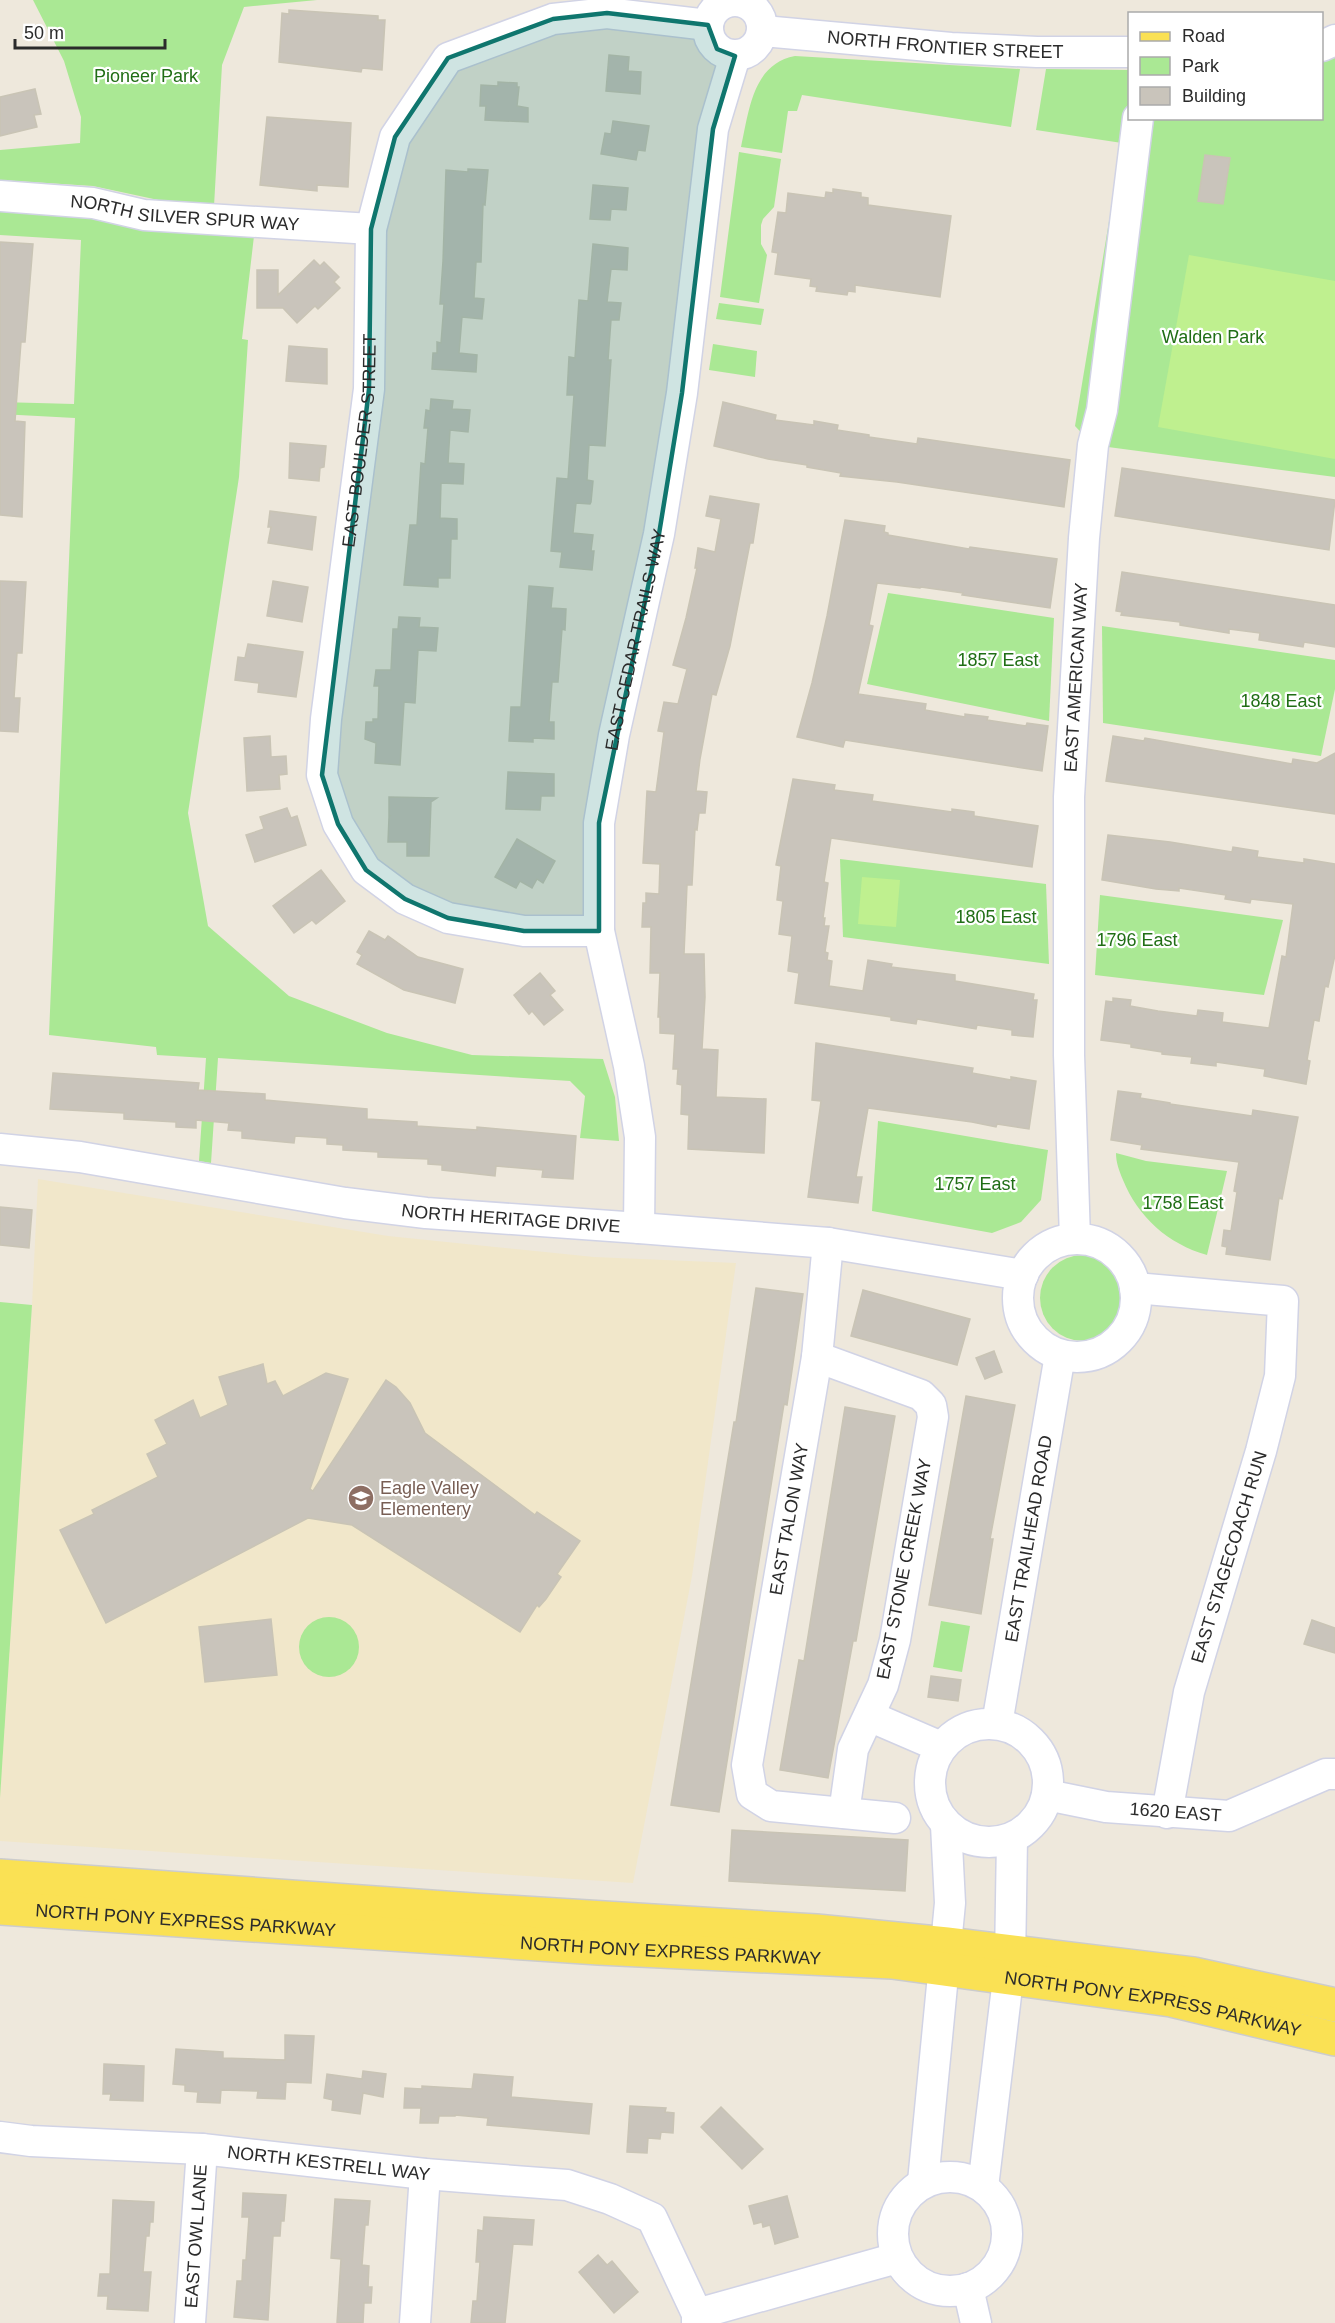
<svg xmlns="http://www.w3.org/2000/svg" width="1335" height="2323" viewBox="0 0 1335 2323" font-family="Arial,sans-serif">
<rect width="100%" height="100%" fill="#eee8dc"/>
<path fill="#f1e7ca" d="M38,1179L388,1236L594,1257L736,1263L692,1576L633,1883L0,1841V1769L32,1305Z"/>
<g fill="#aae894">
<path d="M33,0H317L244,7L222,65L214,206L163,201L93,186L0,180V150L80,143L81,117L64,61Z"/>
<path d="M1335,54V477L1093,445L1075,426L1122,143L1036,130L1046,69L1129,70L1130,118H1322V59Z"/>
<path d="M795,56L1020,69L1011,127L802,95L797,111H788L782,153L741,147C749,112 752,64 795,56Z"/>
<path d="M739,152L781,159L774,207L763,219L761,225V244L767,255L759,303L720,297Z"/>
<path d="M0,208L72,211L254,236L242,339L248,340L239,477L188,813L208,926L289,996L387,1033L472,1055L603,1059L615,1097L619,1141L580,1138L585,1096L570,1081L218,1058L211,1163L199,1161L206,1058L157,1055L156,1047L49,1035L75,418L0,414V402L74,404L81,240L0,235Z"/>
<path d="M719,303L764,309L761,325L716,319Z"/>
<path d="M713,344L757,351L755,377L709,370Z"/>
<path d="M888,593L1054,618L1049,721L867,684Z"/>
<path d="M1102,626L1335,660V689L1321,756L1103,723Z"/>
<path d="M840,859L1046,884L1049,964L843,937Z"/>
<path d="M1100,895L1283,920L1264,995L1095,975Z"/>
<path d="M878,1121L1048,1150L1041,1200L1021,1222L992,1233L872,1211Z"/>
<path d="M1116,1153L1146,1161L1227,1171L1207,1255C1168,1244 1138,1217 1123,1180C1119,1170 1116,1163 1116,1153Z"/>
<circle cx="1083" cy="1298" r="43"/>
<path d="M0,1302L32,1305L0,1798Z"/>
<circle cx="329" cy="1647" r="30"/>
<path d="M941,1621L970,1626L962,1672L933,1667Z"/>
</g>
<g fill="#bff08f">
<path d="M1189,255L1335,281V459L1158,427Z"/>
<path d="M862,877L900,880L896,927L858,924Z"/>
</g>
<g fill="#c9c4bb" stroke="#c9c4b5" stroke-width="1.5">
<path d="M289,10L378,16V20H385L382,70L362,68L361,72L279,62L282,13L289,14Z"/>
<path d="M609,55L629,57L628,71L641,72L640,94L606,91Z"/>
<path d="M498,82L517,83V87H519L517,106L528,108V122L485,120L486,106H480L481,85L498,86Z"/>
<path d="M35,89L41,114L34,115L37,127L0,136V97Z"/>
<path d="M267,117L351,123L348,187L317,185V191L260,185Z"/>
<path d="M613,121L649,126L645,151L638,150L636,160L601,154L605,133L611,134Z"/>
<path d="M1205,155L1230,158L1223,204L1198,201Z"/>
<path d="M468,169L488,170L485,205L483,204L481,262H476L474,298L484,299L482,319L462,317L459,353L477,355L476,372L432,369L433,353H437V342L441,343L444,304H440L443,261L446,170L468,172Z"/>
<path d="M593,185L628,188L626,210L611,209L610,220L590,219Z"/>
<path d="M833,189L861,193V197L868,198V205L951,216L940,297L855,285V292L848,291L847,295L816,291L817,287L810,286L811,279L775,274L778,253L772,252L778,212L786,213L788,193L825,198L826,192L833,193Z"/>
<path d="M0,242L33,244L25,342H21L15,421L25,422L22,517L0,515Z"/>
<path d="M593,244L628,248L627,270L611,269L607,302L621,303L619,320H611L608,360H611L605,446L589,445L587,480L593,481L591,502L590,504L576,503L573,533L593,535L591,551H594L592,570L560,567L562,552L551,551L557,478L568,479L574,395H567L569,357L575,358L579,300L588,301Z"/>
<path d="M314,260L320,266L324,262L339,277L334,282L340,288L318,309L315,306L297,323L283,308H257V270H278V295Z"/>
<path d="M289,346L327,349V384L286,381Z"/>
<path d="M431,399L453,401L452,409L470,410L468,432L450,430L448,463L464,464L463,484L441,483L440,518L457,519V539H451L450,578H438V587L404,585L410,525H417L421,463L425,464L428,428H424L426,410L430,411Z"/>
<path d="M723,402L776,415L775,420L814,425V421L838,425L837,430L869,435V437L917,444L918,438L1070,460L1064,507L897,482L840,476L841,473L807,467V465L768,459L714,446Z"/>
<path d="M290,443L326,446L324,467L320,468L319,481L289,478Z"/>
<path d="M1122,468L1335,500L1329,550L1115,516Z"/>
<path d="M710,496L759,504L753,543H750L730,646L716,695L712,694L700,759L696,791L707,792L705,813H699L697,830L695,829L692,885H687L684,954H704L705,997L702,1049L718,1050L716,1097L766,1099L764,1153L688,1149L689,1115L681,1114L682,1085L677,1084L678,1069H673L675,1034L660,1033V1017H658L660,973H650L651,927H642L643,903H646V893L659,894L660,864L643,863L647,791L656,792L664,732L658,731L664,702L678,704L687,669L673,665L686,618L697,568H695L698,548L715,552L721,519L706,516Z"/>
<path d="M270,511L316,517L312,550L268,543L271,527H268Z"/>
<path d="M845,520L885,526L884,532L888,533V535L969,549L970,547L1057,559L1050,608L962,595L963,593L921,587L920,588L877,583L869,625L873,626L858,694L926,704L925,710L965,717V714L988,717L987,720L1026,726L1027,723L1048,726L1042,771L845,740L843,747L797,737L812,683L827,616Z"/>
<path d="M1122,572L1335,605V647L1304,642L1303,647L1259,640L1260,633L1229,629V633L1180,625V622L1121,615L1122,612L1116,611Z"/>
<path d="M0,581L26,582L22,653H17L14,698H20L18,732L0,731Z"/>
<path d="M273,581L308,587L302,622L267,616Z"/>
<path d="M529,586L553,588L551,608L566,609L565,630L562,629L558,682H552L549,722H554V739L533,738V742L509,741L511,707H521Z"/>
<path d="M399,617L420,618L419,627L438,628L436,651L418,650L415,703L404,702L400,765L375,763L376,743L365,739L366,722H373V719H378L379,686H374L376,670H391L393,629H398Z"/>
<path d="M248,644L303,652L296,697L258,692L259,683L235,680L238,657L245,658Z"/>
<path d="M270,736L271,757L286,756L287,774L279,775L280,789L247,791L244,738Z"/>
<path d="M1113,736L1144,741L1145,738L1292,764L1293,759L1317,763L1335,753V814L1106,781Z"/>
<path d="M508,772L554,774V796H541L540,810L506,809Z"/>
<path d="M793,779L835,785L834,790L873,795L872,801L952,812V809L974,812V816L1038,826L1032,867L831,838L824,882L828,883L823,918H825L824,926H829L825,952L828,953L827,960L832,961L829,986L863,991L868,960L892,964L891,967L955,975V981L1034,994L1033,1000H1037L1033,1037L1012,1035V1030L977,1025L976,1029L917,1019L916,1024L891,1020V1017L795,1003L799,973L788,971L792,936L779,934L783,901L777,900L781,866L776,865Z"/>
<path d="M389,797L437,798L431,802L429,856H407V842H388L389,817L390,816H389Z"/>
<path d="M287,808L291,818L297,816L306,845L255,862L246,835L264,829L260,817Z"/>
<path d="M1108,835L1170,842L1232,852L1233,847L1258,851L1257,857L1304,863V859L1335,864V955L1328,987L1325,986L1319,1021L1314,1020L1307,1060L1310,1061L1306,1084L1264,1076L1265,1069L1216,1062V1066L1191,1063L1192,1057L1162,1054V1052L1131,1047V1044L1101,1040L1106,1001L1113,1002V998L1131,1000L1130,1006L1158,1011L1197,1016L1198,1010L1223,1013L1222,1022L1269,1028L1282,956L1286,957L1293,904L1251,899L1250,903L1225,899L1226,895L1179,888V891L1156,889L1102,880Z"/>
<path d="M517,839L555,861L543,883L537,879L532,888L520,881L516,888L495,877Z"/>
<path d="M321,870L345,901L316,924L312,920L294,933L273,906Z"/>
<path d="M369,931L385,940L388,936L418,957L463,969L455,1003L404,990L357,964L362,955L357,952Z"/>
<path d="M540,973L555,991L550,995L563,1010L544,1025L532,1011L529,1014L514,995Z"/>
<path d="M816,1043L973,1068L972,1073L1011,1080V1077L1036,1081L1029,1129L997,1124L996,1127L972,1122L868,1108L856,1177H862L858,1203L808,1197L821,1101L812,1100Z"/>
<path d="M53,1073L199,1083L198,1090L265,1094V1100L367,1109V1119L417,1122V1126L477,1130V1127L576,1136L573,1179L542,1177L543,1170L496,1166L495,1176L442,1170V1165L428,1164V1159L378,1157V1152L343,1150V1145L327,1144V1138L295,1136L294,1143L242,1138V1131L228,1130L229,1123L196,1120V1128L176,1127V1122L124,1119V1113L50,1109Z"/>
<path d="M1118,1091L1141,1094L1140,1098L1170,1103V1104L1252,1116L1253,1110L1298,1117L1282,1199L1279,1198L1270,1260L1226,1254L1227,1247L1222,1246L1224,1230L1231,1231L1237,1192L1234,1191L1239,1162L1141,1149L1142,1145L1111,1140Z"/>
<path d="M0,1207L32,1210L29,1248L0,1245Z"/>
<path d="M756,1288L803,1294L787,1405L784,1404L719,1812L671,1805L734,1422H736Z"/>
<path d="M863,1290L970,1319L957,1365L851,1336Z"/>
<path d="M994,1351L1002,1372L985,1379L976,1358Z"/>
<path d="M263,1364L267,1384L275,1381L283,1396L326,1373L348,1379L310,1489L313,1491L386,1380L396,1387L410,1403L425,1433L535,1515L537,1512L580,1541L557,1574L561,1577L546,1599L539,1607L537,1605L520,1632L352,1525L308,1518L106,1623L60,1530L94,1514L92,1510L158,1477L147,1454L167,1444L155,1420L193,1400L200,1418L228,1405L219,1377Z"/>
<path d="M966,1396L1015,1405L990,1539H993L981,1614L929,1605Z"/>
<path d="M845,1407L895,1416L856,1641H853L828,1778L780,1770L799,1660L804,1661Z"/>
<path d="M271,1619L277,1675L205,1682L199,1627Z"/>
<path d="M1312,1620L1335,1628V1653L1304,1644Z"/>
<path d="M931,1676L961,1680L958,1701L928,1697Z"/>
<path d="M732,1830L908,1840L905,1891L729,1881Z"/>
<path d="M285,2035L314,2036L311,2083L286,2082L285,2099L257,2098L258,2091L221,2090L220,2103L197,2102L198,2092L185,2091V2085L173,2084L176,2049L223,2052V2058L285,2060Z"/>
<path d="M104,2064L144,2066L143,2101L110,2100L111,2094H103Z"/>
<path d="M363,2071L386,2074L383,2097L363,2093L360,2114L332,2110L333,2100L324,2098L327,2074L362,2079Z"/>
<path d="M474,2074L513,2077L511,2097L592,2104L589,2134L487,2125L488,2118L455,2115V2116H439L438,2123H420L421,2108H404L405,2088L422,2089V2086L472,2089Z"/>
<path d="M630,2106L666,2108L665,2112L674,2113L673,2133L661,2132L660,2139L648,2138L647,2153L627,2152Z"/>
<path d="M721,2107L763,2149L742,2169L701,2127Z"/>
<path d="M243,2193L286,2195L284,2221H281L280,2236H273L268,2320L234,2317L237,2281H242L243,2260H246L249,2217H242Z"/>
<path d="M787,2196L798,2237L775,2244L770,2225L763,2227L762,2222L754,2224L749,2206Z"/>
<path d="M335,2199L370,2201L368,2225H365L362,2265L369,2266L368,2287H372L371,2303H364L363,2323H337L341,2259L331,2258Z"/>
<path d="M113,2200L154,2202L153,2222H150L149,2236H146L143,2272H151L148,2311L107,2309L108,2296H98L100,2274H110Z"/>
<path d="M484,2217L534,2220L532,2245L513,2244L505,2323H471L473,2301H477L480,2262H476L478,2230L483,2231Z"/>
<path d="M598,2255L607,2265L612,2261L638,2292L614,2313L579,2272Z"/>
</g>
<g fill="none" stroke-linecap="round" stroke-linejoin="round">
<defs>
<g id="minor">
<circle cx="735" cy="28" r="27"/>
<path id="s1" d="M763,31L951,48L1037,52H1130"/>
<path d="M1322,46L1335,40"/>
<path id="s2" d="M0,196L93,203L144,215L371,229"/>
<path id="s3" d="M599,931H524L448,918L405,899L366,870L338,824L322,775L326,719L369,389L371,229L395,137L448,58L553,19L607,13L708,25"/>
<path id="s4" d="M0,1149L80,1157L345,1203L426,1213L639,1228L828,1243L1023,1275"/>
<path id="s5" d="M639,1228L640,1137L629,1066L599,931V823L614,735L659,534L682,393L713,129L735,56"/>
<path id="s6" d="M1075,1239L1069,1055V797L1084,538L1093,445L1102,410L1138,118"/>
<circle cx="1077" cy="1298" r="59"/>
<path d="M828,1243L817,1357L747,1765L752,1794L771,1806L895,1818"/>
<path d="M1135,1288L1283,1301L1280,1376L1261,1451L1189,1692L1167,1813"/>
<path d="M817,1357L921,1395L931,1405L933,1417L895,1640L883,1685L853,1749L844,1813"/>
<path d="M869,1716L941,1747"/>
<circle cx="989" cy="1783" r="59"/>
<path id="s7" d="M997,1724L1060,1355"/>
<path id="s8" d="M1047,1795L1106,1807L1229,1816L1326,1774H1335"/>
<path id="s9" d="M0,2137L31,2141L202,2149L425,2174L567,2185L610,2199L652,2218L697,2314V2323"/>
<circle cx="950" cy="2234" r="57"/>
<path d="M923,2182L950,1903L946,1825"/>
<path d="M983,2187L1010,1962L1012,1838"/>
<path d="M968,2288L976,2323"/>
<path d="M697,2314L897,2258"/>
<path id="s10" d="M190,2323L202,2149"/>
<path d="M415,2323L425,2174"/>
</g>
<g id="major">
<path d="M0,1876L473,1910L816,1931L947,1944L1194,1974L1335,2005"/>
<path id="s11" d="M0,1908L599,1948L892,1962L1171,2000L1335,2039"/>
</g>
</defs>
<use href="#minor" stroke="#d1d3e5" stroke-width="33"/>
<use href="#major" stroke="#ccc" stroke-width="36"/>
<use href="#minor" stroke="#fff" stroke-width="30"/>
<use href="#major" stroke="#fae154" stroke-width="33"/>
</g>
<path fill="#0f766e" fill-opacity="0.2" stroke="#0f766e" stroke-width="4.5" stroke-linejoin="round" d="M607,13L708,25L717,49L735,56L713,129L682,393L659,534L599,823V931H524L448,918L405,899L366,870L338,824L322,775L369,389L371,229L395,137L448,58L553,19Z"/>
<defs>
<symbol id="school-disc" viewBox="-11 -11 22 22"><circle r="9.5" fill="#8d6e63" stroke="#fff"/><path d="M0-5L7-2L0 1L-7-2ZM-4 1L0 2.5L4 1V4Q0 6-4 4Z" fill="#fff"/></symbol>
</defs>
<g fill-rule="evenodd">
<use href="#school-disc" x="346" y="1483" width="30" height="30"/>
</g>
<g text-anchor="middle" stroke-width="4.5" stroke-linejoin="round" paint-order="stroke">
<g font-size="18" fill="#2b2b2b" stroke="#fff">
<text dy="6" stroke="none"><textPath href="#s1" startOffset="183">NORTH FRONTIER STREET</textPath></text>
<text dy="6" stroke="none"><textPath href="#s2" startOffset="186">NORTH SILVER SPUR WAY</textPath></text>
<text dy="6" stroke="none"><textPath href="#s3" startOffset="690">EAST BOULDER STREET</textPath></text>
<text dy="6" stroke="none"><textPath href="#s5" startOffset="596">EAST CEDAR TRAILS WAY</textPath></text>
<text dy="6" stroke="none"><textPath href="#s6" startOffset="562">EAST AMERICAN WAY</textPath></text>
<text dy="6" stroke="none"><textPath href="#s4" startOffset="516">NORTH HERITAGE DRIVE</textPath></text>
<text transform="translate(789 1519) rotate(-80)" y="6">EAST TALON WAY</text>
<text dy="6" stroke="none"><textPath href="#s7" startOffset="188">EAST TRAILHEAD ROAD</textPath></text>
<text transform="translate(1229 1557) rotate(-73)" y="6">EAST STAGECOACH RUN</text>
<text transform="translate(904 1569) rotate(-79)" y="6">EAST STONE CREEK WAY</text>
<text dy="6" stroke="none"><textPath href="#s8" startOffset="130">1620 EAST</textPath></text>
<text dy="6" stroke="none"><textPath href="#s11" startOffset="186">NORTH PONY EXPRESS PARKWAY</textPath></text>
<text dy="6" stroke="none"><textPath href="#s11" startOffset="672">NORTH PONY EXPRESS PARKWAY</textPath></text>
<text dy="6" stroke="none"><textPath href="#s11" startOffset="1158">NORTH PONY EXPRESS PARKWAY</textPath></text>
<text dy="6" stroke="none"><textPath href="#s9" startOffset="330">NORTH KESTRELL WAY</textPath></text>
<text dy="6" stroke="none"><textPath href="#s10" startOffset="87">EAST OWL LANE</textPath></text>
</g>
<g font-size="18" fill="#206e15" stroke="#fff">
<text x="146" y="82">Pioneer Park</text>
<text x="1213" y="343">Walden Park</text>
<text x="998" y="666">1857 East</text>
<text x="1281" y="707">1848 East</text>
<text x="996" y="923">1805 East</text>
<text x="1137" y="946">1796 East</text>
<text x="975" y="1190">1757 East</text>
<text x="1183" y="1209">1758 East</text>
</g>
<g font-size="18" fill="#785e54" stroke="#fff" text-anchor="start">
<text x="380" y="1494">Eagle Valley<tspan x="380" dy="21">Elementery</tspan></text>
</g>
</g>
<rect x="1128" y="12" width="195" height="108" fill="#ffffff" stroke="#aaaaaa" stroke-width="1.5"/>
<rect x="1140" y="32" width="30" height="9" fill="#fae154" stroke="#aaaaaa" stroke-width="1.5"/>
<text x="1182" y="42" font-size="18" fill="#2b2b2b">Road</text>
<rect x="1140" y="57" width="30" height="18" fill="#aae894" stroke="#aaaaaa" stroke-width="1.5"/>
<text x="1182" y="72" font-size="18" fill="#2b2b2b">Park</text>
<rect x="1140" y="87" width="30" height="18" fill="#c9c4bb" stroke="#aaaaaa" stroke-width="1.5"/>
<text x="1182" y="102" font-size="18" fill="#2b2b2b">Building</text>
<path d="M15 39v9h150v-9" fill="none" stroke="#2b2b2b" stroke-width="3"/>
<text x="24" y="39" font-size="18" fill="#2b2b2b" stroke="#ffffff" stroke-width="4.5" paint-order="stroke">50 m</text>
</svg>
